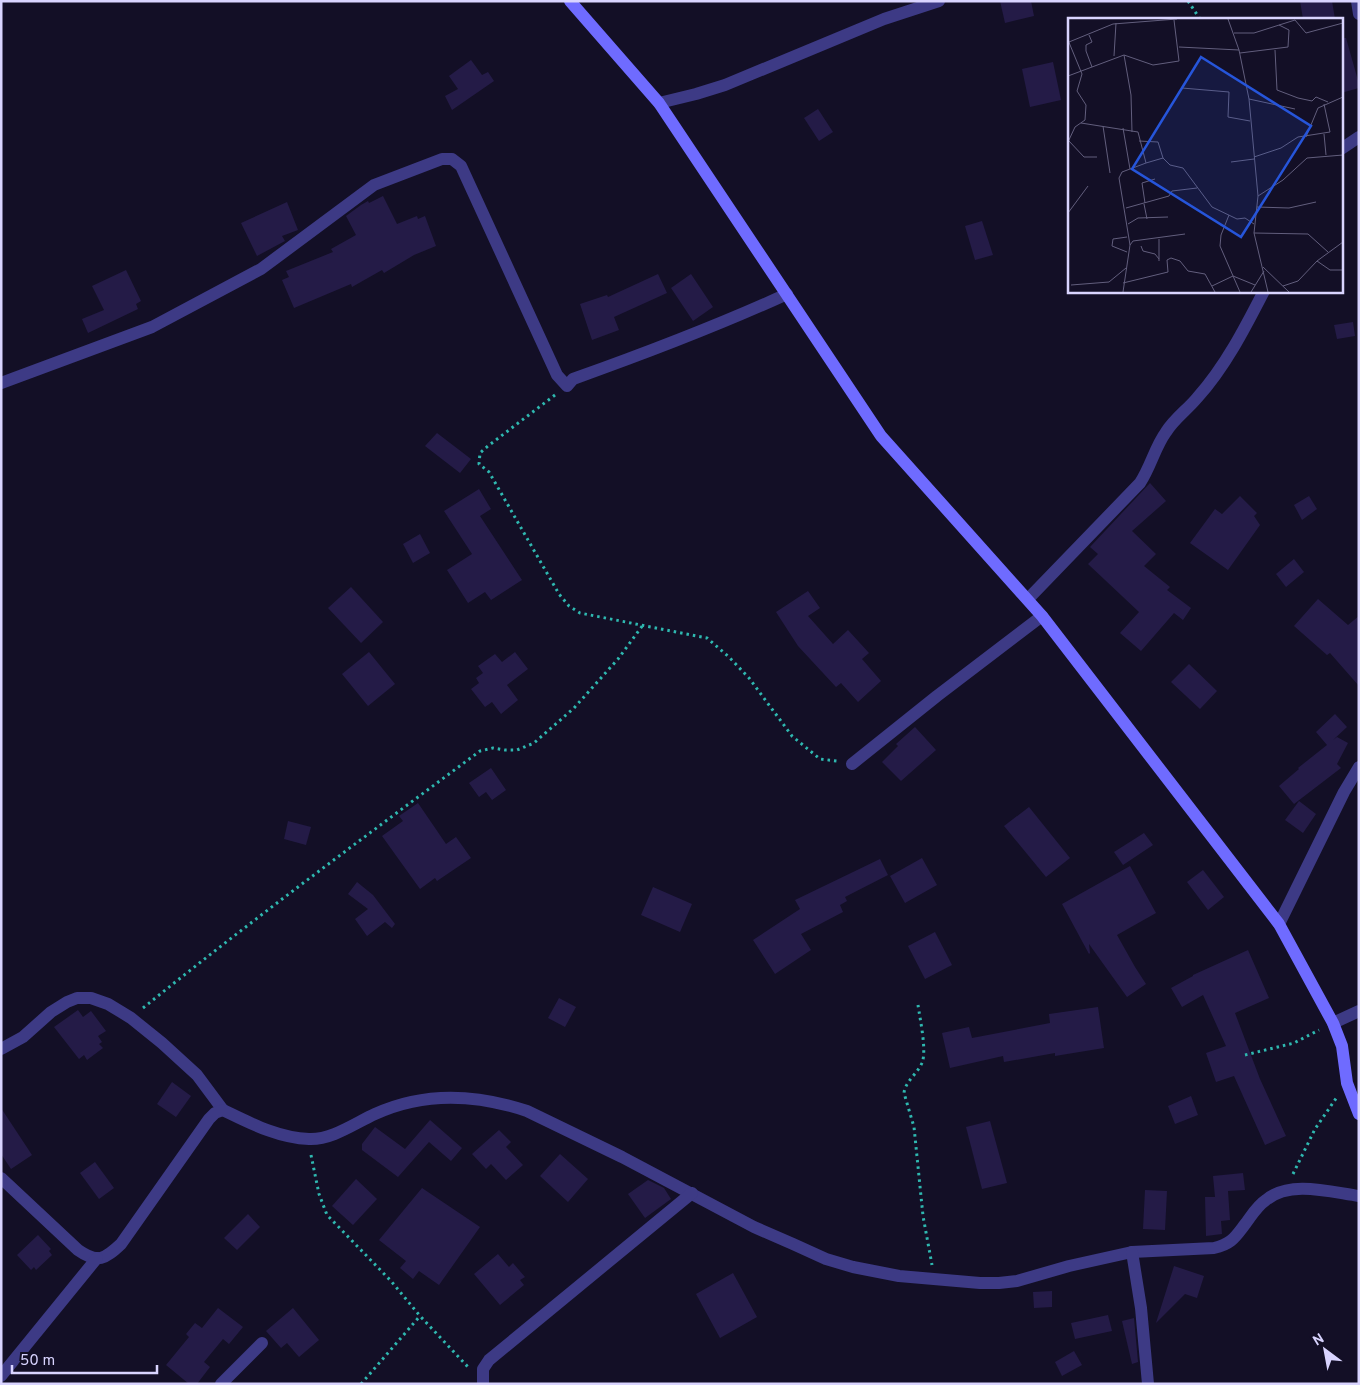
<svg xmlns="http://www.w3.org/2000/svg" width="1360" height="1385" viewBox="0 0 1360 1385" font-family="Overpass,sans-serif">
<rect width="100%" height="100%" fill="#130f26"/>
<g fill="#241b47">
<path d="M1000,1H1031L1034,16L1005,23Z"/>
<path d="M1300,1H1332L1335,19H1303Z"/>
<path d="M1341,38H1346L1359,84V88L1341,93Z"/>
<path d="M471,60L482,75L488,72L494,81L452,110L445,96L458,89L449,76Z"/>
<path d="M1053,62L1061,100L1030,107L1022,69Z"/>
<path d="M818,109L833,132L819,141L804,118Z"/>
<path d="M383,196L397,224L417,216L418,219L425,216L436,246L414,255L384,273L382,270L352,287L351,284L294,308L282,280L289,277L286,271L333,252L331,249L356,235L346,216L361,205L368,201L369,203Z"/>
<path d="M287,202L298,230L282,236L285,241L257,256L241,223Z"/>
<path d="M982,221L993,255L975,260L965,226Z"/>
<path d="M126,270L141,301L136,304L138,309L88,333L82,319L104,310L92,286Z"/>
<path d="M658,274L667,293L614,317L619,330L592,340L580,304L607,295L608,297Z"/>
<path d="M691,274L713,307L693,321L671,288Z"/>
<path d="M1353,322L1355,336L1337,339L1334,325Z"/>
<path d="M437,433L471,459L460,473L425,446Z"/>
<path d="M1150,483L1166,501L1132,531L1156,554L1144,566L1170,587L1167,590L1191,608L1183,620L1174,613L1141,651L1120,633L1139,612L1088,564L1098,554L1090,547Z"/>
<path d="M479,489L491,509L480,516L522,580L491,600L485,592L468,603L447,570L472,554L444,511Z"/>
<path d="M1240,496L1257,513L1254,516L1260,525L1228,570L1190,543L1215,509L1222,514Z"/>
<path d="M1309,496L1317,509L1302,520L1294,505Z"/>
<path d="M420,534L430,553L413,563L403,544Z"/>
<path d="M1294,559L1304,572L1286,587L1276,574Z"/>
<path d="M351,587L383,622L361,643L328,608Z"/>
<path d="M808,591L820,608L808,616L833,644L848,630L869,653L862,659L881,681L858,702L841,683L836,687L798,646L776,612Z"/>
<path d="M1318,599L1348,625L1359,616V686L1330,653L1327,655L1294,626Z"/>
<path d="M369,652L395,684L368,706L342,674Z"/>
<path d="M515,652L528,669L507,685L518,700L501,714L492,702L485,707L471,689L479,683L476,678L483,673L478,666L495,654L502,662Z"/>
<path d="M1189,664L1217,691L1200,709L1171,682Z"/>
<path d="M1335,714L1347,727L1333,740L1337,737L1348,743L1337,764L1341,768L1294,804L1279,786L1299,769L1298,768L1327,745L1316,732Z"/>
<path d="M915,727L936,750L901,781L882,762L898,746L896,744Z"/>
<path d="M491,768L506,790L492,800L486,792L479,797L469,783Z"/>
<path d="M1299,801L1316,814L1303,833L1285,820Z"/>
<path d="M418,803L446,844L456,837L471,858L437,881L435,878L420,889L382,836L403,821L399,816Z"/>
<path d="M1029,807L1070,858L1046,877L1004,826Z"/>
<path d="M288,821L311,827L306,845L284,839Z"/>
<path d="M1144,833L1153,845L1123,865L1114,852Z"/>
<path d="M922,858L937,885L905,903L890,876Z"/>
<path d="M880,859L888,875L845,897L847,901L840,905L843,912L801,934L811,950L775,974L753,940L800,909L795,900Z"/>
<path d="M1130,866L1156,913L1117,935L1135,967L1146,984L1127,997L1089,944L1090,953L1089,954L1062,904Z"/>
<path d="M1203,870L1224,897L1208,910L1187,882Z"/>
<path d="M357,882L373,895L395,924L392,928L385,922L367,936L355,919L368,909L348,894Z"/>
<path d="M653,887L692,904L680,932L641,915Z"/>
<path d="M935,932L952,965L925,979L908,946Z"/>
<path d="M1248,950L1269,998L1235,1013L1260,1079L1286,1136L1265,1145L1234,1076L1216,1082L1206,1053L1226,1046L1203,995L1182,1007L1171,988L1193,976V975Z"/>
<path d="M559,998L576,1007L565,1027L548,1018Z"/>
<path d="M1098,1007L1104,1048L1055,1056V1053L1004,1062L1003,1056L950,1068L942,1033L969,1027L972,1038L1050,1023L1049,1014Z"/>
<path d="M78,1010L83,1017L91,1011L106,1031L98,1036L102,1042L99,1044L103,1048L87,1060L84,1055L79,1059L54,1027Z"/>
<path d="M172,1082L191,1096L176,1117L157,1104Z"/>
<path d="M1191,1096L1198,1115L1175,1124L1168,1106Z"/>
<path d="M1,1108L32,1155L11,1169L1,1154Z"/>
<path d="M430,1120L462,1148L451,1161L429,1142L398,1177L362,1150V1144L375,1127L405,1149Z"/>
<path d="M990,1121L1007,1183L982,1189L966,1127Z"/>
<path d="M499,1130L511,1142L506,1147L523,1165L506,1180L491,1164L486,1169L472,1154Z"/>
<path d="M560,1154L588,1179L568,1202L540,1176Z"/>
<path d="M95,1162L114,1188L99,1199L80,1173Z"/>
<path d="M1243,1173L1245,1190L1228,1191L1230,1220L1221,1221L1222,1234L1206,1236L1205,1197H1215L1213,1176Z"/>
<path d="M356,1179L377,1199L353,1225L332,1206Z"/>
<path d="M648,1180L664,1188L671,1199L645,1218L628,1194Z"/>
<path d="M422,1188L480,1227L439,1285L419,1271L413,1279L400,1268L406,1261L379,1240Z"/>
<path d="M1145,1190L1167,1191L1165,1230L1143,1229Z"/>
<path d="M248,1214L260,1227L237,1250L224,1238Z"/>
<path d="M38,1235L51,1249L49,1251L52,1255L36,1270L34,1267L31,1270L17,1255Z"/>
<path d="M498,1254L509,1267L513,1263L525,1277L520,1280L524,1285L500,1305L474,1274Z"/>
<path d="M1174,1266L1204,1276L1197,1298L1185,1294L1156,1323Z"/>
<path d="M733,1273L757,1317L720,1338L696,1294Z"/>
<path d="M1052,1291V1307L1034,1308L1033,1292Z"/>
<path d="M218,1308L243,1327L229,1344L223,1339L204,1362L210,1367L197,1384H189L166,1365L189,1337L186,1334L195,1323L202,1328Z"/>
<path d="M293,1308L319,1340L299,1357L287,1343L281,1348L266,1331Z"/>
<path d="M1108,1315L1112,1331L1075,1339L1071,1323Z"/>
<path d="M1134,1318L1138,1362L1132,1364L1122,1321Z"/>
<path d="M1074,1351L1082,1365L1062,1376L1055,1362Z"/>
</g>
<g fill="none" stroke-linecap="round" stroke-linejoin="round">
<g stroke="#2fb8b0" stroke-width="3" stroke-dasharray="2.5 4" stroke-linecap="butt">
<path d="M1188,1L1200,19"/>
<path d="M555,395L488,446L480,453L479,464L489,472L559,594L569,606L580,613L707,638L729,657L749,678L792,736L820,759L837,761"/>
<path d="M918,1005C920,1019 927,1051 922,1063C917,1074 905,1082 904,1093L914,1127L923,1216L932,1265"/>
<path d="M143,1008C253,919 367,835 480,751L493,748L505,750H517L534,743L574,708L618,659L643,625"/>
<path d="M1245,1055L1294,1043L1319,1030"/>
<path d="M311,1155L319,1194L327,1215L391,1281L420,1316L469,1368"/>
<path d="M1293,1174L1315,1129L1337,1097"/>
<path d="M361,1384L420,1316"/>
</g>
<g stroke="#3d3a85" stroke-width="12">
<path d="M1357,1L1359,14"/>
<path d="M659,103L696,94L725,85L884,19L939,1"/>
<path d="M1341,149L1359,137"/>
<path d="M1,383L152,327L261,269L374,185L442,159H452L461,166L557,375L567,386L573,379C646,353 717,326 787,294"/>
<path d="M1028,599L1140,483C1151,466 1155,447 1166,432C1174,419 1187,410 1197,398C1225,367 1245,328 1264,291"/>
<path d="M852,764L937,696L1042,616"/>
<path d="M1279,924L1344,792L1359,767"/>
<path d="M1333,1023L1359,1011"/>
<path d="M1,1049L23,1037L51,1012L67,1002L77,998H91L108,1004L131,1018L162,1043L197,1075L223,1110"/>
<path d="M1,1178L78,1250C98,1264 105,1259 121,1244L209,1119L215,1113L223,1110C250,1123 278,1138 309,1139C332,1140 355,1123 375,1114C425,1091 476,1094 527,1111L622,1157L754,1227L793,1244L826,1259L853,1267L899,1276L980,1283H999L1017,1281L1069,1266L1132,1252L1214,1248C1232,1244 1235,1237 1246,1223C1252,1215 1257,1206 1266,1200C1290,1180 1330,1192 1359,1196"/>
<path d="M1132,1252L1141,1308L1148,1384"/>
<path d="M1,1376L97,1258"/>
<path d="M221,1384L262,1343"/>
<path d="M483,1384V1369L489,1360L692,1193"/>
</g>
<path stroke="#6f6bff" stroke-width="12" d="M570,1L659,103L881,436L1042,616L1279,924L1333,1023L1342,1046L1347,1083L1359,1114"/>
</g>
<g transform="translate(1068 18)">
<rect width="275" height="275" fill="#130f26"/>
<path fill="none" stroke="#625e7d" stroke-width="1" d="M160,1L171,32L181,81L190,178L186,215L200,274M166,15H186L227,2L238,15L275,5M21,17L24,24L18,27V33L24,49M0,22L14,56L9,73L18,87L17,102L7,109L0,124M1,24L45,6L109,1M111,29L171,32M207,32L209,72L230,80L244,83L248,79L260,84M172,35L220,29L221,12L211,7M56,37L63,77L64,114M46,38L48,5M0,58L56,37L85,47L111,43L106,2M114,70L161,74L160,99L182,103M181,81L227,91M13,105L70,114L78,145L95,140L102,147L115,150L144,189L169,201L177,200L186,206M35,108L42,155M55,110L62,151M256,116L258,137M238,119L250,90L275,79M1,123L16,139H29M71,123L90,124L95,140M186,139L213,130L230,119L262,114L256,86M163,144L186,141M190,178L215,162L239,140L275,137M77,185L74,165L87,161M76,186L79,201M189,189L221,190L248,184M58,190L101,178L104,173L129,170M0,195L20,168M161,197L153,217L152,228L172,274M60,206L70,200L100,199M186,215L240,216L260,234M62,227L65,223L117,216M73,228L75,233L87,236L91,241M59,234L44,228L45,221L59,219M91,243V221M249,243L262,252H275M195,249L221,274M55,265L100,254L99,242L103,240L112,243L120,253L137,256L147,274M3,267L41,264L58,250M144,268L165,258L187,267M215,268L230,263L249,243L275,224M55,274L62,227L51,160L54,154L78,145M183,274L196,253"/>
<path fill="#2655da" fill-opacity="0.15" stroke="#2655da" stroke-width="2.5" d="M133,39L243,108L173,219L64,151Z"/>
<rect width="275" height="275" fill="none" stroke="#d9d4ff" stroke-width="2.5"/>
</g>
<rect width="1360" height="1385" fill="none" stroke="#d9d4ff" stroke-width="5"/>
<g transform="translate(1325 1350) rotate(328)" stroke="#130f26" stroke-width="4" paint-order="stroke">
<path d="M0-4L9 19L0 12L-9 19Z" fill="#d9d4ff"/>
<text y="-8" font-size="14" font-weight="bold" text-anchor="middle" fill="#d9d4ff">N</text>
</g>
<path d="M12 1365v8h145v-8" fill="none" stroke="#d9d4ff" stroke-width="2.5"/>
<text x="20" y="1365" font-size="15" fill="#d9d4ff" stroke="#130f26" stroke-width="4" paint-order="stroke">50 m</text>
</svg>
